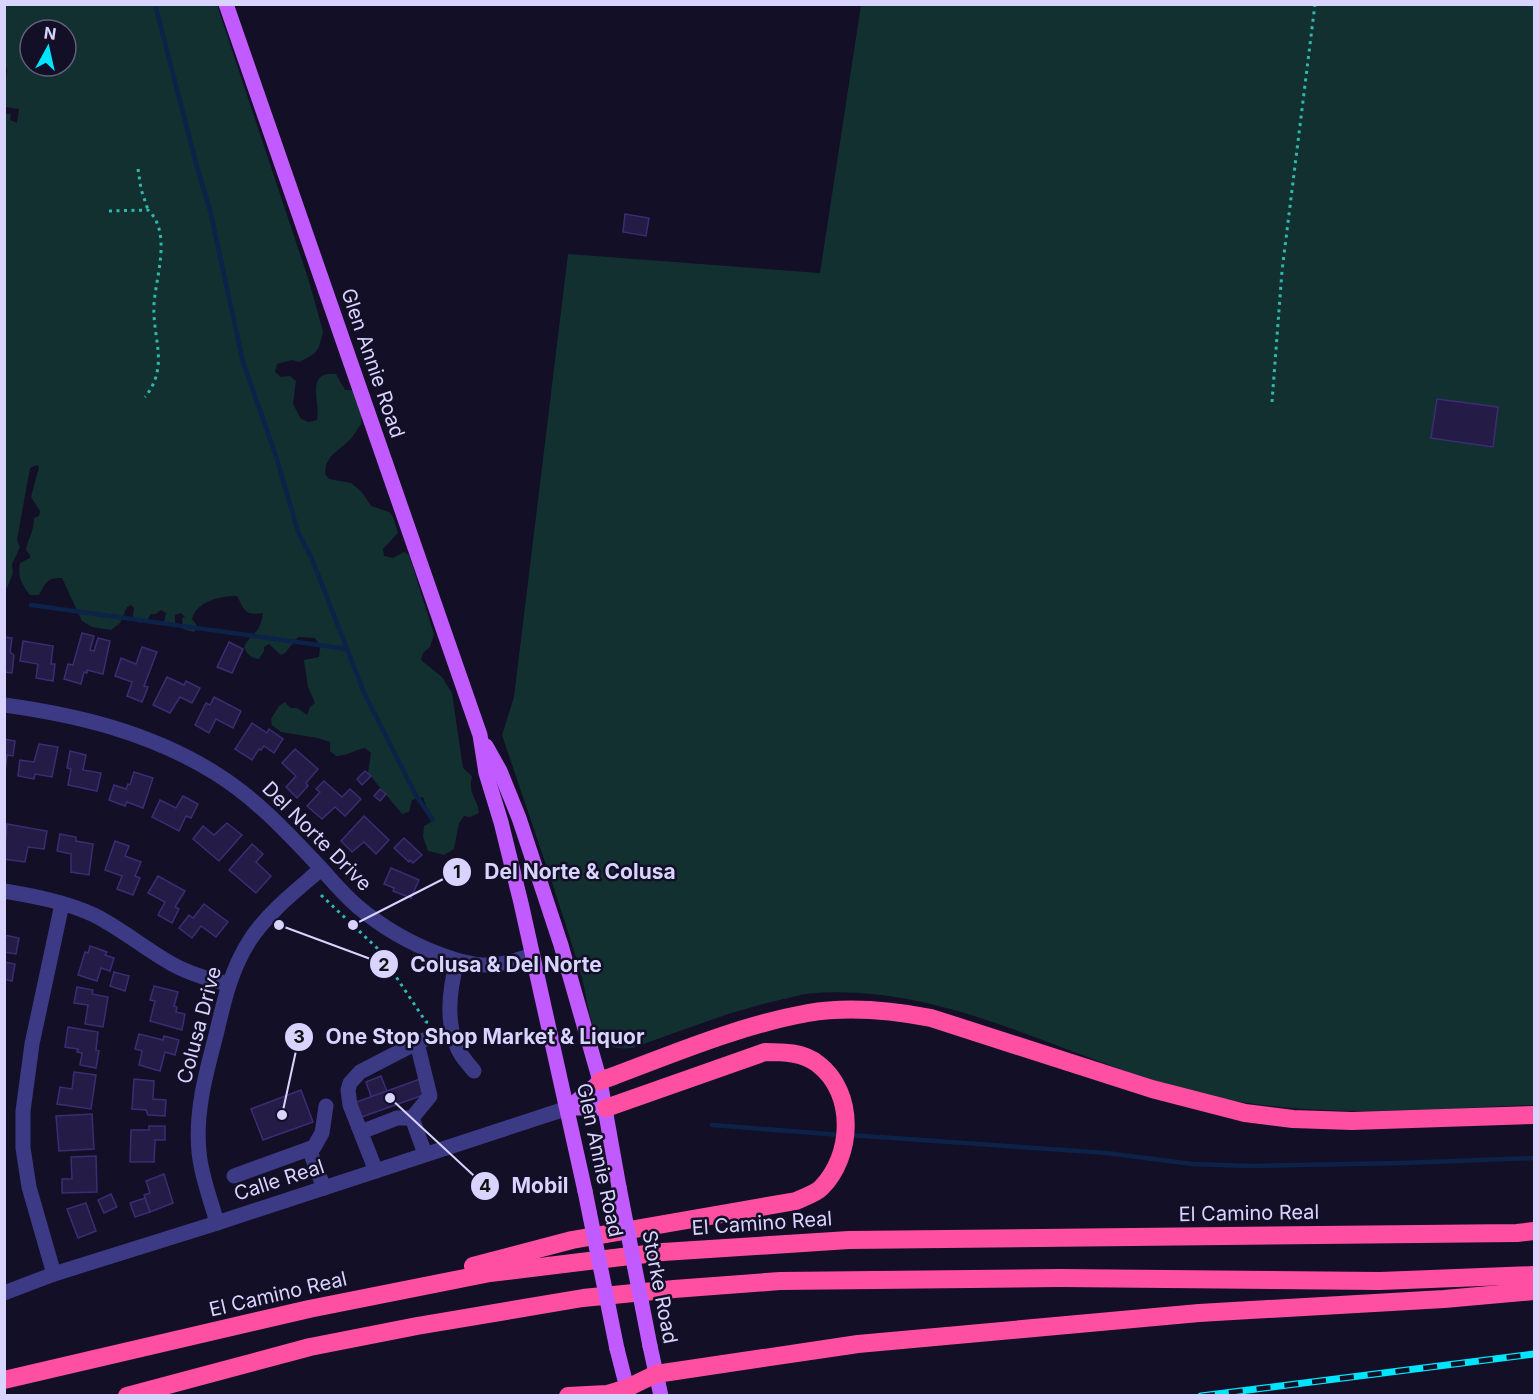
<svg xmlns="http://www.w3.org/2000/svg" width="1539" height="1400" viewBox="0 0 1539 1400" font-family="Inter,sans-serif">
<rect width="100%" height="100%" fill="#130f26"/>
<g fill="#12302f" fill-rule="evenodd">
<path d="M5,5H217L308,278L321,324L323,332L319,347L314,354L300,362L292,360L277,364L275,372L281,377L290,376L296,381L293,404L301,419L309,422L317,420C321,403 304,371 336,374L345,390H352L363,405L361,424L351,439L331,456L326,465L325,474L329,479L351,483L361,491L371,506L389,512L393,517L398,533L383,549L384,556L393,558L404,552L409,555L434,634L430,647L423,653L421,660L442,677L452,693L463,768L472,776C468,797 477,796 479,813L470,817L464,816L459,823L454,849L444,855L428,851L423,837L424,826L431,822L423,797L412,800L409,812L402,814L368,773L371,753L365,748C354,750 347,756 336,756L330,751V742L318,738L281,732L272,725L271,719L279,706L285,702L290,708H297L307,715L310,707L315,703L308,687L304,660L319,657L320,646L315,638L298,637L285,653L281,655L269,644L264,647V651L259,659C251,658 247,655 244,647C252,631 260,635 263,613C245,616 245,611 237,596C220,596 197,601 192,619L198,627L194,632L183,629L182,618L185,617L181,613L175,615V624L171,626L164,623L166,613L161,610L156,614H151L147,620L140,623L135,621L133,616L134,608L131,605L127,607L120,623L111,630L92,627L82,621L62,578C48,577 45,583 39,595H30C22,584 17,577 20,563L30,558V555L26,550C28,537 34,533 34,518L39,516L40,511L31,497L39,467L37,465L30,468L17,540L20,547L12,564L13,573L7,588L5,587L4,113L11,114L10,120L17,123L19,109L5,107L6,88L5,87L7,69L4,68ZM30,30H66V66H30Z"/>
<path d="M861,5H1534V1105C1426,1109 1317,1120 1210,1096C1077,1066 955,984 816,993C805,993 794,997 784,999C733,1010 683,1030 633,1048C622,1049 608,1049 600,1039C588,1023 587,996 582,978C558,896 529,816 502,735L514,697L568,254L820,273Z"/>
</g>
<g fill="none" stroke-linecap="round" stroke-linejoin="round">
<g stroke="#0c2248" stroke-width="4.5">
<path d="M155,4L197,167L210,210L243,362L276,456L298,532L312,559L365,695L417,797L433,820"/>
<path d="M31,605L347,649"/>
<path d="M712,1125L841,1135"/>
<path d="M849,1135L1107,1153L1192,1164L1251,1166L1402,1163L1534,1158"/>
</g>
</g>
<g fill="#241b47" stroke="#3b2d73" stroke-width="1.5">
<path d="M625,214L649,218L646,236L623,232Z"/>
<path d="M1437,399L1498,407L1493,447L1431,438Z"/>
<path d="M82,633L94,636L90,650L94,651L98,638L110,641L103,674L87,670V673L84,672L81,684L64,679L68,664L73,665Z"/>
<path d="M4,637L12,638L10,652L14,655L12,673L4,672Z"/>
<path d="M23,641L53,646L51,664H55L53,681L36,678L38,664L20,661Z"/>
<path d="M229,642L243,649L232,673L217,667Z"/>
<path d="M142,647L157,652L144,686L148,687L142,702L127,696L132,682L115,676L121,658L136,664Z"/>
<path d="M167,677L184,685L186,681L200,688L192,703L180,697L170,713L153,705Z"/>
<path d="M214,697L241,711L233,728L216,719L209,733L195,725L206,703L210,705Z"/>
<path d="M252,723L267,733L269,729L283,739L274,753L264,746L261,750L259,749L252,760L235,749Z"/>
<path d="M4,739L15,741L13,756L7,755L5,772Z"/>
<path d="M39,744L58,747L52,777L35,774L34,779L18,776L20,760L34,762Z"/>
<path d="M295,749L318,769L306,783L308,786L297,798L286,787L296,776L282,763Z"/>
<path d="M70,751L86,755L83,770L101,773L97,791L68,785L71,769L67,768Z"/>
<path d="M365,771L371,776L362,785L357,779Z"/>
<path d="M134,772L153,778L143,808L127,802L125,806L109,800L114,785L126,789L128,784L130,785Z"/>
<path d="M324,781L342,797L350,789L361,799L345,816L335,807L322,819L307,806L320,792L316,789Z"/>
<path d="M380,789L386,794L380,801L374,796Z"/>
<path d="M183,796L198,804L191,818L186,816L179,831L152,817L160,800L176,808Z"/>
<path d="M364,816L389,840L376,854L364,842L352,852L341,841Z"/>
<path d="M227,823L242,835L219,861L193,839L203,826L214,835Z"/>
<path d="M7,824L47,831L44,849L28,847L25,862L4,859Z"/>
<path d="M60,834L76,837V841L93,844L89,875L71,872V854L57,851Z"/>
<path d="M404,838L422,855L413,863L410,860L409,862L394,848Z"/>
<path d="M115,841L129,846L125,856L141,862L135,876L140,878L133,895L117,889L122,876L105,870Z"/>
<path d="M252,844L263,854L256,862L271,876L256,893L229,870Z"/>
<path d="M391,868L419,880L411,898L393,891L394,888L384,884Z"/>
<path d="M158,876L185,891L175,907L179,909L172,923L158,915L165,902L148,893Z"/>
<path d="M204,904L228,922L216,937L201,926L192,938L179,928L189,915L193,918Z"/>
<path d="M4,935L19,938L16,954L4,952Z"/>
<path d="M90,946L107,952L105,955L114,958L110,971L101,968L97,981L78,975L85,952L88,953Z"/>
<path d="M4,962L15,964L12,981L4,979Z"/>
<path d="M114,972L129,976L125,991L110,986Z"/>
<path d="M154,986L178,992L174,1006L177,1007L176,1012L185,1014L182,1030L150,1021L155,1001L150,1000Z"/>
<path d="M77,987L93,990L92,994L108,997L103,1027L85,1024L88,1005L74,1003Z"/>
<path d="M68,1027L98,1032L96,1050L99,1051L96,1068L80,1065L82,1053L77,1052L78,1049L65,1047Z"/>
<path d="M139,1034L163,1040L164,1036L179,1040L175,1055L165,1052L160,1071L139,1065L142,1051L135,1049Z"/>
<path d="M74,1072L96,1075L91,1109L57,1104L60,1087L72,1089Z"/>
<path d="M381,1076L390,1099L374,1105L366,1082Z"/>
<path d="M423,1078L429,1093L356,1119L351,1104Z"/>
<path d="M134,1079L154,1081L153,1099L166,1100L165,1116L148,1115L146,1110L132,1109Z"/>
<path d="M301,1090L313,1122L263,1140L251,1109Z"/>
<path d="M92,1114L94,1149L59,1151L56,1116Z"/>
<path d="M149,1126H165V1140H155L154,1162H130L131,1130H149Z"/>
<path d="M96,1156L97,1192L62,1193V1179H72L71,1157Z"/>
<path d="M164,1174L173,1203L150,1212L144,1195L150,1193L146,1181Z"/>
<path d="M111,1194L117,1207L104,1213L98,1200Z"/>
<path d="M145,1198L150,1212L135,1217L130,1203Z"/>
<path d="M86,1203L96,1231L78,1238L67,1209Z"/>
</g>
<g fill="none" stroke-linecap="round" stroke-linejoin="round">
<g stroke="#2fb8b0" stroke-width="3" stroke-dasharray="3 4.5" stroke-linecap="butt">
<path d="M138,169L141,189L148,210"/>
<path d="M109,211L148,210C172,232 156,276 154,304C152,338 170,366 145,397"/>
<path d="M1272,402L1282,271L1315,4"/>
<path d="M321,895L377,948L426,1022H429"/>
</g>
<g stroke="#3d3a85" stroke-width="15">
<path d="M4,705C78,715 151,733 215,773C254,797 285,830 316,863C330,878 342,893 357,906C382,927 409,943 439,954C455,960 470,965 487,965C503,965 517,960 532,955"/>
<path d="M4,891C34,896 66,902 94,915C122,929 145,949 172,964C190,974 209,979 228,984"/>
<path d="M457,961C450,987 446,1019 456,1044C459,1054 467,1063 474,1071"/>
<path d="M415,1043L419,1051L430,1096L412,1118L425,1154"/>
<path d="M361,1132L397,1118H412"/>
<path d="M309,1149L324,1188"/>
<path d="M376,1171L350,1105L348,1090L350,1083L360,1072L418,1042L435,1036L453,1034"/>
<path d="M234,1176L314,1147L322,1133L326,1106"/>
<path d="M217,1223C211,1200 201,1176 199,1152C195,1112 206,1073 216,1035C224,1001 231,969 250,940C268,912 297,890 321,869"/>
<path d="M54,1274L29,1187L23,1148V1111L32,1044L62,904"/>
<path d="M4,1293L54,1274L217,1223L568,1108"/>
</g>
<g stroke="#c25bff" stroke-width="15">
<path d="M226,4L480,735L486,773L501,822L521,903L585,1191"/>
<path d="M486,746L500,771L519,818L561,945L600,1081L619,1187"/>
<path d="M568,1108L600,1081"/>
<path d="M568,1108H606"/>
<path d="M650,1346L661,1396"/>
<path d="M617,1349L629,1396"/>
</g>
<g stroke="#ff4fa3" stroke-width="18">
<path d="M600,1081C668,1056 736,1026 808,1013C849,1006 890,1010 931,1018L1152,1089L1245,1113L1293,1119L1352,1121L1534,1115"/>
<path d="M473,1266L572,1240L796,1201C804,1197 815,1194 821,1188C853,1156 856,1093 818,1064C803,1052 783,1052 765,1052L606,1108"/>
<path d="M4,1380L309,1309L490,1273L663,1252L849,1240L1517,1233L1534,1231"/>
<path d="M127,1396L310,1347L417,1326L583,1298L674,1289L780,1281L1060,1278L1380,1281L1534,1275"/>
<path d="M568,1396L607,1394L627,1388L656,1374L858,1344L1199,1313L1444,1299L1534,1291"/>
</g>
<defs>
<path id="rail" d="M1201,1396L1534,1354"/>
</defs>
<use href="#rail" stroke="#00e5ff" stroke-width="7"/>
<use href="#rail" stroke="#130f26" stroke-width="4.5" stroke-dasharray="14" stroke-linecap="butt"/>
<g stroke="#c25bff" stroke-width="15">
<path d="M619,1187L650,1346"/>
<path d="M585,1191L617,1349"/>
</g>
</g>
<g text-anchor="middle" stroke-width="5" stroke-linejoin="round" paint-order="stroke">
<g font-size="20" fill="#d9d4ff" stroke="#130f26">
<text transform="translate(373 363) rotate(71)" y="7">Glen Annie Road</text>
<text transform="translate(317 836) rotate(45)" y="7">Del Norte Drive</text>
<text transform="translate(199 1025) rotate(-75)" y="7">Colusa Drive</text>
<text transform="translate(600 1160) rotate(78)" y="7">Glen Annie Road</text>
<text transform="translate(279 1180) rotate(-18)" y="7">Calle Real</text>
<text transform="translate(1249 1213) rotate(-1)" y="7">El Camino Real</text>
<text transform="translate(762 1223) rotate(-4)" y="7">El Camino Real</text>
<text transform="translate(660 1287) rotate(79)" y="7">Storke Road</text>
<text transform="translate(278 1294) rotate(-13)" y="7">El Camino Real</text>
</g>
</g>
<path fill="none" stroke="#d9d4ff" stroke-width="2" d="M353 925L457 872M279 925L384 964M282 1115L299 1037M390 1098L485 1186"/>
<g fill="#d9d4ff" stroke="#130f26" stroke-width="2">
<circle cx="353" cy="925" r="6"/>
<circle cx="279" cy="925" r="6"/>
<circle cx="282" cy="1115" r="6"/>
<circle cx="390" cy="1098" r="6"/>
<circle cx="457" cy="872" r="15"/>
<circle cx="384" cy="964" r="15"/>
<circle cx="299" cy="1037" r="15"/>
<circle cx="485" cy="1186" r="15"/>
</g>
<g font-size="18" text-anchor="middle" font-weight="bold" fill="#111">
<text x="457" y="878">1</text>
<text x="384" y="971">2</text>
<text x="299" y="1043">3</text>
<text x="485" y="1192">4</text>
</g>
<g font-size="21" text-anchor="middle" font-weight="bold" fill="#d9d4ff" stroke="#130f26" stroke-width="5" stroke-linejoin="round" paint-order="stroke">
<text x="580" y="879">Del Norte &amp; Colusa</text>
<text x="506" y="972">Colusa &amp; Del Norte</text>
<text x="485" y="1044">One Stop Shop Market &amp; Liquor</text>
<text x="540" y="1193">Mobil</text>
</g>
<rect width="1539" height="1400" fill="none" stroke="#d9d4ff" stroke-width="12"/>
<g transform="translate(48 48) rotate(8)"><circle r="28" fill="#130f26" stroke="#625e7d" stroke-width="1.5"/>
<path d="M0-4.5L10 22L0 15L-10 22Z" fill="#00e5ff"/>
<text y="-9" font-size="16" font-weight="bold" text-anchor="middle" fill="#d9d4ff">N</text>
</g>
</svg>
